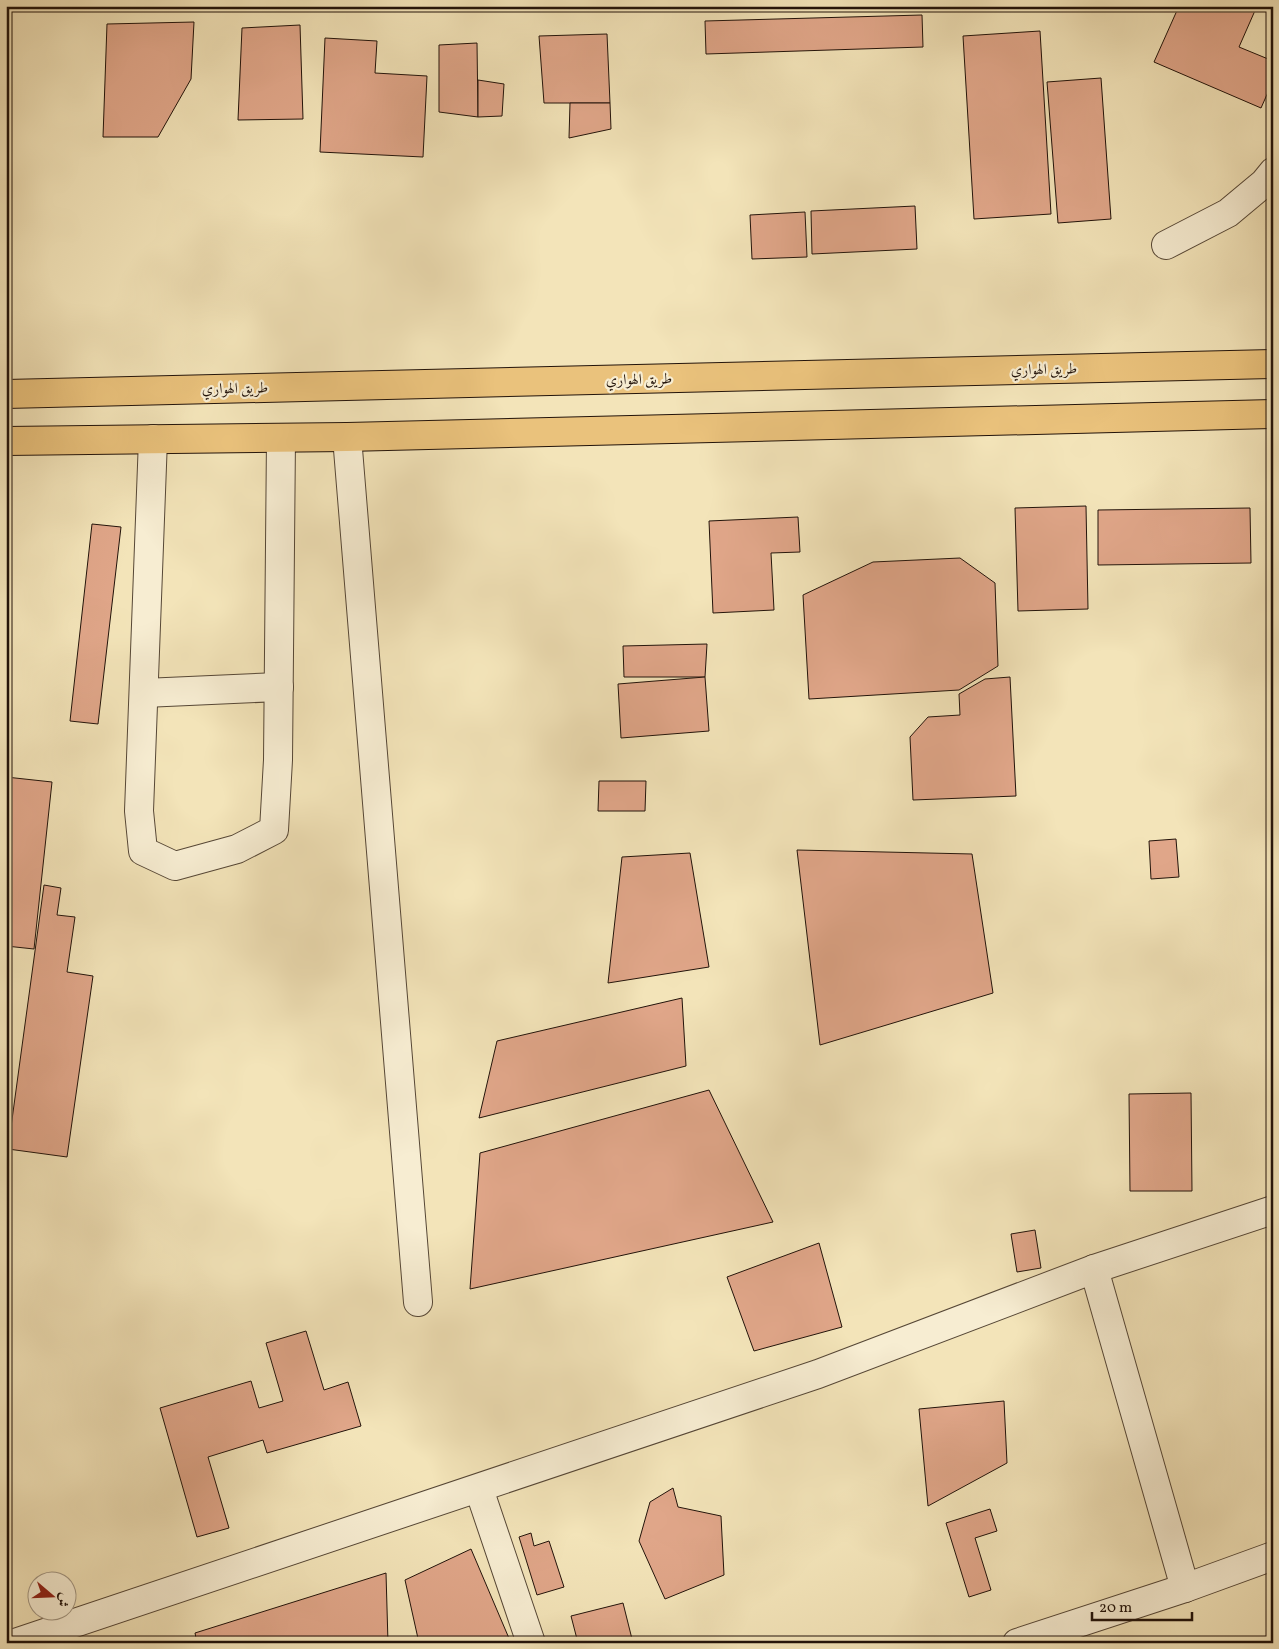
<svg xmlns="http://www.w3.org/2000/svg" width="1279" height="1649" viewBox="0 0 1279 1649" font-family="Vollkorn,Amiri,serif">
<rect width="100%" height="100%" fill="#f3e4b9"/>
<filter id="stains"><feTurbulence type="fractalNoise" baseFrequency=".004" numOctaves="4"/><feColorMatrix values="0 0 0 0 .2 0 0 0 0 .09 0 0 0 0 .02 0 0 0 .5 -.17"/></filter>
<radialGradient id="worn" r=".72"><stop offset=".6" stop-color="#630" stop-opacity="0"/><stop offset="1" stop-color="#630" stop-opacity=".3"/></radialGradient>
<g fill="#e0a689" stroke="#22130a">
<path d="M1179,6H1257L1239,47L1273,61V81L1261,108L1154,62Z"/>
<path d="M922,15L923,47L706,54L705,21Z"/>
<path d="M194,22L191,79L158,137H103L107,24Z"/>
<path d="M300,25L303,119L238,120L242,28Z"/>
<path d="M1040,31L1051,214L974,219L963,36Z"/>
<path d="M607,34L610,103H544L539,36Z"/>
<path d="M325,38L377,41L375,73L427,76L423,157L320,152Z"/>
<path d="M477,43L478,117L439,112V45Z"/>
<path d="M1101,78L1111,219L1058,223L1047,82Z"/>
<path d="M478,80L504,84L502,116L478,117Z"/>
<path d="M570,103H610L611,129L569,138Z"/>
<path d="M915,206L917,249L812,254L811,211Z"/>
<path d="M805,212L807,257L752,259L750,215Z"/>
<path d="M1086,506L1088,609L1018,611L1015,508Z"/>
<path d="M1250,508L1251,563L1098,565V510Z"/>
<path d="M798,517L800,552L771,553L774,610L713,613L709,521Z"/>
<path d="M92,524L121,527L98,724L70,721Z"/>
<path d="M960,558L995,583L998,666L959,690L809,699L803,595L873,562Z"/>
<path d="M707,644L705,677H624L623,646Z"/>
<path d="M705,677L709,731L621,738L618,684Z"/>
<path d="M1010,677L1016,796L913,800L910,737L928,717L960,715L959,694L985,679Z"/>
<path d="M6,777L52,782L34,949L6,946Z"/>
<path d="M599,781H646L645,811H598Z"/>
<path d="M1176,839L1179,877L1151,879L1149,841Z"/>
<path d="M797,850L972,854L993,993L820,1045Z"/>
<path d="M690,853L709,967L608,983L622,857Z"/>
<path d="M44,885L61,888L57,915L75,917L67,972L93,976L67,1157L8,1149Z"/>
<path d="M682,998L686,1066L479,1118L497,1041Z"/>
<path d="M709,1090L773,1222L470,1289L480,1153Z"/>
<path d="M1191,1093L1192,1191H1130L1129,1094Z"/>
<path d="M1035,1230L1041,1268L1017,1272L1011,1234Z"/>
<path d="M819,1243L842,1327L754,1351L727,1277Z"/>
<path d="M306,1331L324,1390L348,1382L361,1426L267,1453L263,1440L208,1457L229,1528L197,1537L160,1408L251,1381L259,1408L283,1401L266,1343Z"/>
<path d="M1004,1401L1007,1463L928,1506L919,1409Z"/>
<path d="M673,1488L678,1507L721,1516L724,1575L665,1599L639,1541L650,1502Z"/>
<path d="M990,1509L997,1531L975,1538L991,1590L969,1597L946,1523Z"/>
<path d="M531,1533L534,1546L549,1541L564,1587L537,1595L519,1537Z"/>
<path d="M471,1549L511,1643H419L405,1580Z"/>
<path d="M386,1573L388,1643H197L195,1633Z"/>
<path d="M623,1603L633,1643H578L571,1616Z"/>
</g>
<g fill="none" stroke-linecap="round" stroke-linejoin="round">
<defs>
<g id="minor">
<path d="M1166,245L1228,213L1264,183L1273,172"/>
<path d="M347,437L418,1302"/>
<path d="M153,439L139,811L143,851L175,866L237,849L274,830L278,760L281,438"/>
<path d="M144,693L279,687"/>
<path d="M1094,1269L1185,1588"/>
<path d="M479,1489L531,1643"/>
<path d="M15,1643L818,1374L1094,1269L1273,1210"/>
<path d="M1017,1643L1185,1588L1273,1556"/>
</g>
<g id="highway">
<path d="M6,394L1273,364"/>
<path d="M6,441L347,437L1273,414"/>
</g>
</defs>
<use href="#minor" stroke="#564736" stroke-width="30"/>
<use href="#highway" stroke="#22130a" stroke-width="30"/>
<use href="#minor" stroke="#f7edd2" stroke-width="28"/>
<use href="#highway" stroke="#eac27c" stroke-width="28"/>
</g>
<g text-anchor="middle" stroke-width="4.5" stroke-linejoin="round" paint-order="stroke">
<g font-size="15" fill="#22130a" stroke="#f7edd2">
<text transform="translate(1044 369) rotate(-1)" y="5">طريق الهواري</text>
<text transform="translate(639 379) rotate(-1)" y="5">طريق الهواري</text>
<text transform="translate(235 388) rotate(-1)" y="5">طريق الهواري</text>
</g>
</g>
<rect width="1279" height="1649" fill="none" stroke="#f3e4b9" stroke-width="25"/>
<rect x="8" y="8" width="1264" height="1634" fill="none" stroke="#22130a" stroke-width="2.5"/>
<rect x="12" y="12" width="1254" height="1624" fill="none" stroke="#22130a"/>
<g transform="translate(52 1596) rotate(109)"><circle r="24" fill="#f7edd2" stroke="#a29682"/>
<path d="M0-4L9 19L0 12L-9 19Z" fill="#8f2418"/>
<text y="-8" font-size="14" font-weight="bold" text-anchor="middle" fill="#22130a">ش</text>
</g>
<path d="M1092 1612v8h100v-8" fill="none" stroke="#22130a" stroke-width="2.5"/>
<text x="1099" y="1612" font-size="15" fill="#22130a" stroke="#f7edd2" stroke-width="4" paint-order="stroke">20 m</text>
<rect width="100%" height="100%" filter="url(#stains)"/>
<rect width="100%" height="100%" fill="url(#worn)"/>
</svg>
